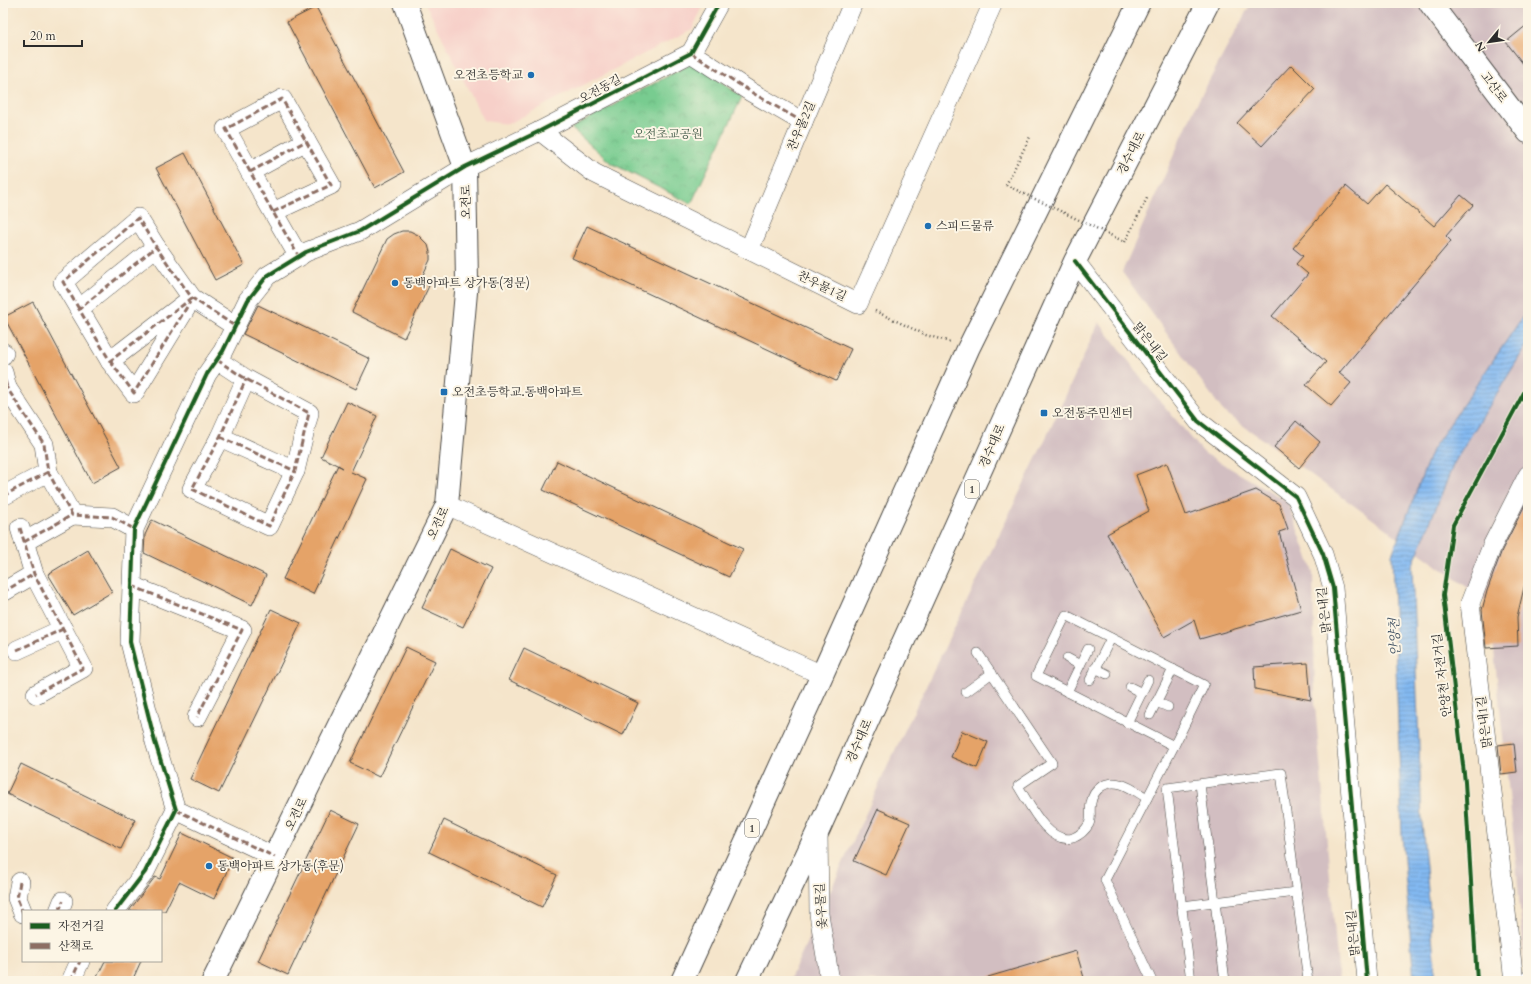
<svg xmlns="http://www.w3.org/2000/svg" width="1531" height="984" viewBox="0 0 1531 984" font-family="Cardo,'Noto Serif KR',serif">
<defs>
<pattern id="park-crowns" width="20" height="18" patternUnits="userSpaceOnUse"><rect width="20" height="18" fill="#78cc90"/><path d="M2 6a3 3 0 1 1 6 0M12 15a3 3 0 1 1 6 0" fill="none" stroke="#68af7c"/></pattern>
<pattern id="water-rules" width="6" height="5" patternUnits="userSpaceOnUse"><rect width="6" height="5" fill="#83b9f2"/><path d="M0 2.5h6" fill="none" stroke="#6b97c4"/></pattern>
</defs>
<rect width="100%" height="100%" fill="#fcf5e5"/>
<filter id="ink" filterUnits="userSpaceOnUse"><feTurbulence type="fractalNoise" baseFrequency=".025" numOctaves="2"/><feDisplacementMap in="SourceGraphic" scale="8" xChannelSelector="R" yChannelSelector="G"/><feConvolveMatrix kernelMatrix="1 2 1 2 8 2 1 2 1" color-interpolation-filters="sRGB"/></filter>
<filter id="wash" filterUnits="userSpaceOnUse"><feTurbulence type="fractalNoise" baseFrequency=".012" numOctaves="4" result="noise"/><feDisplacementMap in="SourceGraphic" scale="16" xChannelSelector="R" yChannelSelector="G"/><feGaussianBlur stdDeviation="0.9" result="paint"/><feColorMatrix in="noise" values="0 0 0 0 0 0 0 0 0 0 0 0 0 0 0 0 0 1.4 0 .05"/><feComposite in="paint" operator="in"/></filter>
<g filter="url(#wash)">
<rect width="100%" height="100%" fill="#f5e5cb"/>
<path fill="#f7d0c9" d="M425,3H705L692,29L508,124L484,121Z"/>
<g fill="#d2bec1">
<path d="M1251,3H1528V981H1526L1516,861L1489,603L1223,411L1122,272L1195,107Z"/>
<path d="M1099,322L1149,388L1204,453L1288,502L1313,572L1315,705L1339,981H789L888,765L1056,417Z"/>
</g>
<path fill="url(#park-crowns)" stroke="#527c5e" d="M694,62L742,97L691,204L611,163L571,128Z"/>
<path fill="url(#water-rules)" stroke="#57728e" d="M1528,309V343L1454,463L1412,567L1422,822L1436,981H1414L1402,836L1392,555L1432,450Z"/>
<g id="blocks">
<g fill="#e5a368">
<path d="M316,7L404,172L375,188L287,22Z"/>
<path d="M1528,24V70L1506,42Z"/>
<path d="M1291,65L1315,89L1262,146L1237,123Z"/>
<path d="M185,153L244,265L215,280L156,168Z"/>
<path d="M1385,184L1434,226L1461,195L1473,205L1446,236L1451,241L1339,373L1351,383L1331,406L1306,385L1326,362L1272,316L1308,274L1296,264L1303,256L1293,248L1346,186L1367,204Z"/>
<path d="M587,226L851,349L836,381L572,258Z"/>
<path d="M402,231H410L418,235L428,245L430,252V260L420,281L429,286L404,338L352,312L387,239L394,234Z"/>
<path d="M33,302L121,467L92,483L4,317Z"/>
<path d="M258,305L370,359L356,389L243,334Z"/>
<path d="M347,402L377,416L351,472L367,479L313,594L283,579L338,465L343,468L321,457Z"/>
<path d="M1296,421L1320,442L1299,468L1274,447Z"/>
<path d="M557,461L743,549L729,577L543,490Z"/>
<path d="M1167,463L1186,515L1256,490L1279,504L1288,529L1279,532L1301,610L1200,639L1194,620L1164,637L1107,534L1149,511L1136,475Z"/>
<path d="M1528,499V571L1517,617L1518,646L1486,648L1482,610L1487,591L1502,550Z"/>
<path d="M152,520L266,575L252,605L144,553L145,535Z"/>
<path d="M450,549L491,569L463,627L422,608Z"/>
<path d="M88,550L112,592L73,615L48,574Z"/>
<path d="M271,609L301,623L219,793L190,779Z"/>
<path d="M406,647L435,661L379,777L350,763Z"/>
<path d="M524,648L638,703L623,735L509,680Z"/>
<path d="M1308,663L1311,700L1255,689L1254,667Z"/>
<path d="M962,731L988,742L977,768L951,757Z"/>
<path d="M1514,743L1517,772L1501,774L1498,745Z"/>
<path d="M21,764L135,820L121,849L7,794Z"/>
<path d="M878,809L910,823L886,875L854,861Z"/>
<path d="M330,810L359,824L288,975L258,961Z"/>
<path d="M444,820L557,875L542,907L429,852Z"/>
<path d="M182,833L233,858L214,899L179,882L165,911H129L155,877L160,879Z"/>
<path d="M1076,951L1085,981H988V977Z"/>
<path d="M105,961H141L132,981H95Z"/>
</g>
</g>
</g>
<g filter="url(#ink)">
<use href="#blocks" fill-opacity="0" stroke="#494743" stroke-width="1"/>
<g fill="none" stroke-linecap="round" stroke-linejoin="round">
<defs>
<g id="lane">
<path d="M1066,615L1204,685L1174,746L1036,676Z"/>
<path d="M978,653L1052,763L1018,786C1029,803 1048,845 1073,838C1080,835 1085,831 1089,824C1092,818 1089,810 1091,803C1092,796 1096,790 1102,786C1118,777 1133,790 1147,798"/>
<path d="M1067,658L1080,665"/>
<path d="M1095,668L1107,674"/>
<path d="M1090,680L1111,638"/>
<path d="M1130,687L1142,693"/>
<path d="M966,692L992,673"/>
<path d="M1067,692L1088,649"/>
<path d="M1156,702L1168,707"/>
<path d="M1150,715L1173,669"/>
<path d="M1127,723L1148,680"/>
<path d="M1200,784L1225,981"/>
<path d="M1182,906L1296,892"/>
<path d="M1152,981L1105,880L1174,746"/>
<path d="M1191,981L1167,788L1281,773L1308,981"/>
<path d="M1523,981L1528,973"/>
</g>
<g id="street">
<path d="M691,53L751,92L803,122"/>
<path d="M540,131L594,173L858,304L993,3"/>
<path d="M250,172L306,141"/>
<path d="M273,212L331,185L282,99L226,129C250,172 274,214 299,257"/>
<path d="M749,250L853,3"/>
<path d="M1075,261L1198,421L1296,497L1323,554L1333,588L1367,981"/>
<path d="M192,298L110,361L79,309L156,247L192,298L235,326"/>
<path d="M79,309L63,282L138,218L156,247"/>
<path d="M3,355L4,353"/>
<path d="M217,360L246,379L309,413L295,471L269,526L192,489L220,437L246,379"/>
<path d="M110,361L134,393L186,308"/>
<path d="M3,372L7,388"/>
<path d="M3,390L7,388L44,444L48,472L72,515L112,517L134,529"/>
<path d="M220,437L295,471"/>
<path d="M3,496L48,472"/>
<path d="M447,505L822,675"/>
<path d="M20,528L34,574L83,668L36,694"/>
<path d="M24,542L72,515"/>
<path d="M132,586L242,630L197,717"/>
<path d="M3,592L34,574"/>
<path d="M17,650L63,629"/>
<path d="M176,810L275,857"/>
<path d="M818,831L819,914L830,981"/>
<path d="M20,882L17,898L23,913"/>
<path d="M59,911L63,901"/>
<path d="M115,911L145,872L176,810L155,742L130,642L134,529L207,374L223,351L248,300L267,276L306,252L360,231L465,167L540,131L691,53L719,3"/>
<path d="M71,981L80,961"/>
<path d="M1514,981L1470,603L1492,546L1528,475"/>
</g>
<g id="secondary">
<path d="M1430,3L1528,132"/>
<path d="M213,981L447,505L467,281L465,167L405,3"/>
</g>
<g id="primary">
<path d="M682,981L822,675L968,349L1139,3"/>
<path d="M747,981L818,831L1075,261L1208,3"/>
</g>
</defs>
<use href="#lane" stroke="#494743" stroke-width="10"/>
<use href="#street" stroke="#494743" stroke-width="20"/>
<use href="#secondary" stroke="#494743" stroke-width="24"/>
<use href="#primary" stroke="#494743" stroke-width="24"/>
<g stroke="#494743" stroke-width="2.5" stroke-dasharray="1 3" stroke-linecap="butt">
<path d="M1006,185L1031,135"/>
<path d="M1125,242L1147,198"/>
<path d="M875,311L926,335L950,342"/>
</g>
<use href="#lane" stroke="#fff" stroke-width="9"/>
<use href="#street" stroke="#fff" stroke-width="19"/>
<use href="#secondary" stroke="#fff" stroke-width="22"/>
<use href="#primary" stroke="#fff" stroke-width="22"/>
<path stroke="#494743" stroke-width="2.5" stroke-dasharray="1 3" stroke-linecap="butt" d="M1006,185L1125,242"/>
<g stroke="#8d6e63" stroke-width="3" stroke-dasharray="6 3" stroke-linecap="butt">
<path d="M691,53L751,92L803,122"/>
<path d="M250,172L306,141"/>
<path d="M273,212L331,185L282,99L226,129C250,172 274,214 299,257"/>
<path d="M192,298L110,361L79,309L156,247L192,298L235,326"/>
<path d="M79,309L63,282L138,218L156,247"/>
<path d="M3,355L4,353"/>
<path d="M217,360L246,379L309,413L295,471L269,526L192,489L220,437L246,379"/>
<path d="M110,361L134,393L190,302"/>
<path d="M3,372L7,388"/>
<path d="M3,390L7,388L44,444L48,472L72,515L112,517L134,529"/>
<path d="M220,437L295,471"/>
<path d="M3,496L48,472"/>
<path d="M20,528L34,574L83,668L36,694"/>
<path d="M24,542L72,515"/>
<path d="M132,586L242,630L197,717"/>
<path d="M3,592L34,574"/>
<path d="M17,650L63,629"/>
<path d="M176,810L275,857"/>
<path d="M20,882L17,898L23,913"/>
<path d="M59,911L63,901"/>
<path d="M71,981L80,961"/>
</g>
<defs>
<g id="cycleway">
<path d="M1075,261L1198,421L1296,497L1323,554L1333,588L1367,981"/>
<path d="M115,911L145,872L176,810L155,742L130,642L134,529L207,374L223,351L248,300L267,276L306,252L360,231L465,167L540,131L691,53L719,3"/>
<path d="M1477,981L1465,782L1443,595L1453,525L1528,385"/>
</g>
</defs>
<use href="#cycleway" stroke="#fcf5e5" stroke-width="6"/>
<use href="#cycleway" stroke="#1b5e20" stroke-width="4"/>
</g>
</g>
<g fill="#1f6fb2" stroke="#fcf5e5" stroke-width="1.5">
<circle cx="531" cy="75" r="4"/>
<circle cx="928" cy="226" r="4"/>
<circle cx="395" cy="283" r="4"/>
<rect x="440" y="388" width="8" height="8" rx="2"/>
<rect x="1040" y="409" width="8" height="8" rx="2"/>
<circle cx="209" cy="866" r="4"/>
</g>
<g text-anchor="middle" stroke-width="4" stroke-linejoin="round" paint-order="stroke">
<g fill="#fcf5e5" stroke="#6a6863" stroke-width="1">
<rect x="965" y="480" width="14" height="18" rx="3"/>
<rect x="745" y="819" width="14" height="18" rx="3"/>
</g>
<g font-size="11" font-weight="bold" fill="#2b2b2b">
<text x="972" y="493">1</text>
<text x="752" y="832">1</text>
</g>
<g font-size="12" fill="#2b2b2b" stroke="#fcf5e5" text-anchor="start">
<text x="523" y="79" text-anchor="end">오전초등학교</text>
<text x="936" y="230">스피드물류</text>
<text x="403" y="287">동백아파트 상가동(정문)</text>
<text x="452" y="396">오전초등학교.동백아파트</text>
<text x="1052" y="417">오전동주민센터</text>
<text x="217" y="870">동백아파트 상가동(후문)</text>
</g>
<g font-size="12" fill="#2b2b2b" stroke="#fcf5e5">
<text transform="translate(1494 87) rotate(53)" y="4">고산로</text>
<text transform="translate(600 89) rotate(-28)" y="4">오전동길</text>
<text transform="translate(801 126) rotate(-67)" y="4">찬우물2길</text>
<text transform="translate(1131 153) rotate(-63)" y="4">경수대로</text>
<text transform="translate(466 202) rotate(-91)" y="4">오전로</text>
<text transform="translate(822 286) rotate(26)" y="4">찬우물1길</text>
<text transform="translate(1150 342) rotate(52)" y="4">맑은내길</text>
<text transform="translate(992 446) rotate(-66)" y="4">경수대로</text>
<text transform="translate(438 523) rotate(-65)" y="4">오전로</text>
<text transform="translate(1324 610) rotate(-96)" y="4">맑은내길</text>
<text transform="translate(1442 675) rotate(-97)" y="4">안양천 자전거길</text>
<text transform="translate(1484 722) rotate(-97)" y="4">맑은내1길</text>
<text transform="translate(859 741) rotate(-66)" y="4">경수대로</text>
<text transform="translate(296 814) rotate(-64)" y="4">오전로</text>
<text transform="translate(821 906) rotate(-94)" y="4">옻우물길</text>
<text transform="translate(1353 933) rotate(-95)" y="4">맑은내길</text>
</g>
<g font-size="12" fill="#425b49" stroke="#fcf5e5">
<text x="668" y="138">오전초교공원</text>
</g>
<g font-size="13" font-style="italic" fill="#455667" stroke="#fcf5e5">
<text transform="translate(1394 637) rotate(-92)" y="5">안양천</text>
</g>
</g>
<rect width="1531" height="984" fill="none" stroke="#fcf5e5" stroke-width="16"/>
<rect x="22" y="910" width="140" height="52" fill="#fcf5e5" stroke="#a8a49b"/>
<rect x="30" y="923" width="20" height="6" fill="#1b5e20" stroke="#a8a49b"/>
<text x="58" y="930" font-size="12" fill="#2b2b2b">자전거길</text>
<rect x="30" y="943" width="20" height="6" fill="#8d6e63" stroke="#a8a49b"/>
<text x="58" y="950" font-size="12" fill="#2b2b2b">산책로</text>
<g transform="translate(1489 42) rotate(241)" stroke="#fcf5e5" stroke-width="3" paint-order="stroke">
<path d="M0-3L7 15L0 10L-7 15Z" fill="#2b2b2b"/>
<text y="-6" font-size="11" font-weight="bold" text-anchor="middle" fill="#2b2b2b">N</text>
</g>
<path d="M24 40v6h58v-6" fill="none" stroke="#2b2b2b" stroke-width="2"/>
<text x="30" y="40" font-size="12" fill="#2b2b2b" stroke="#fcf5e5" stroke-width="3" paint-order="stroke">20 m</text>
</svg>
